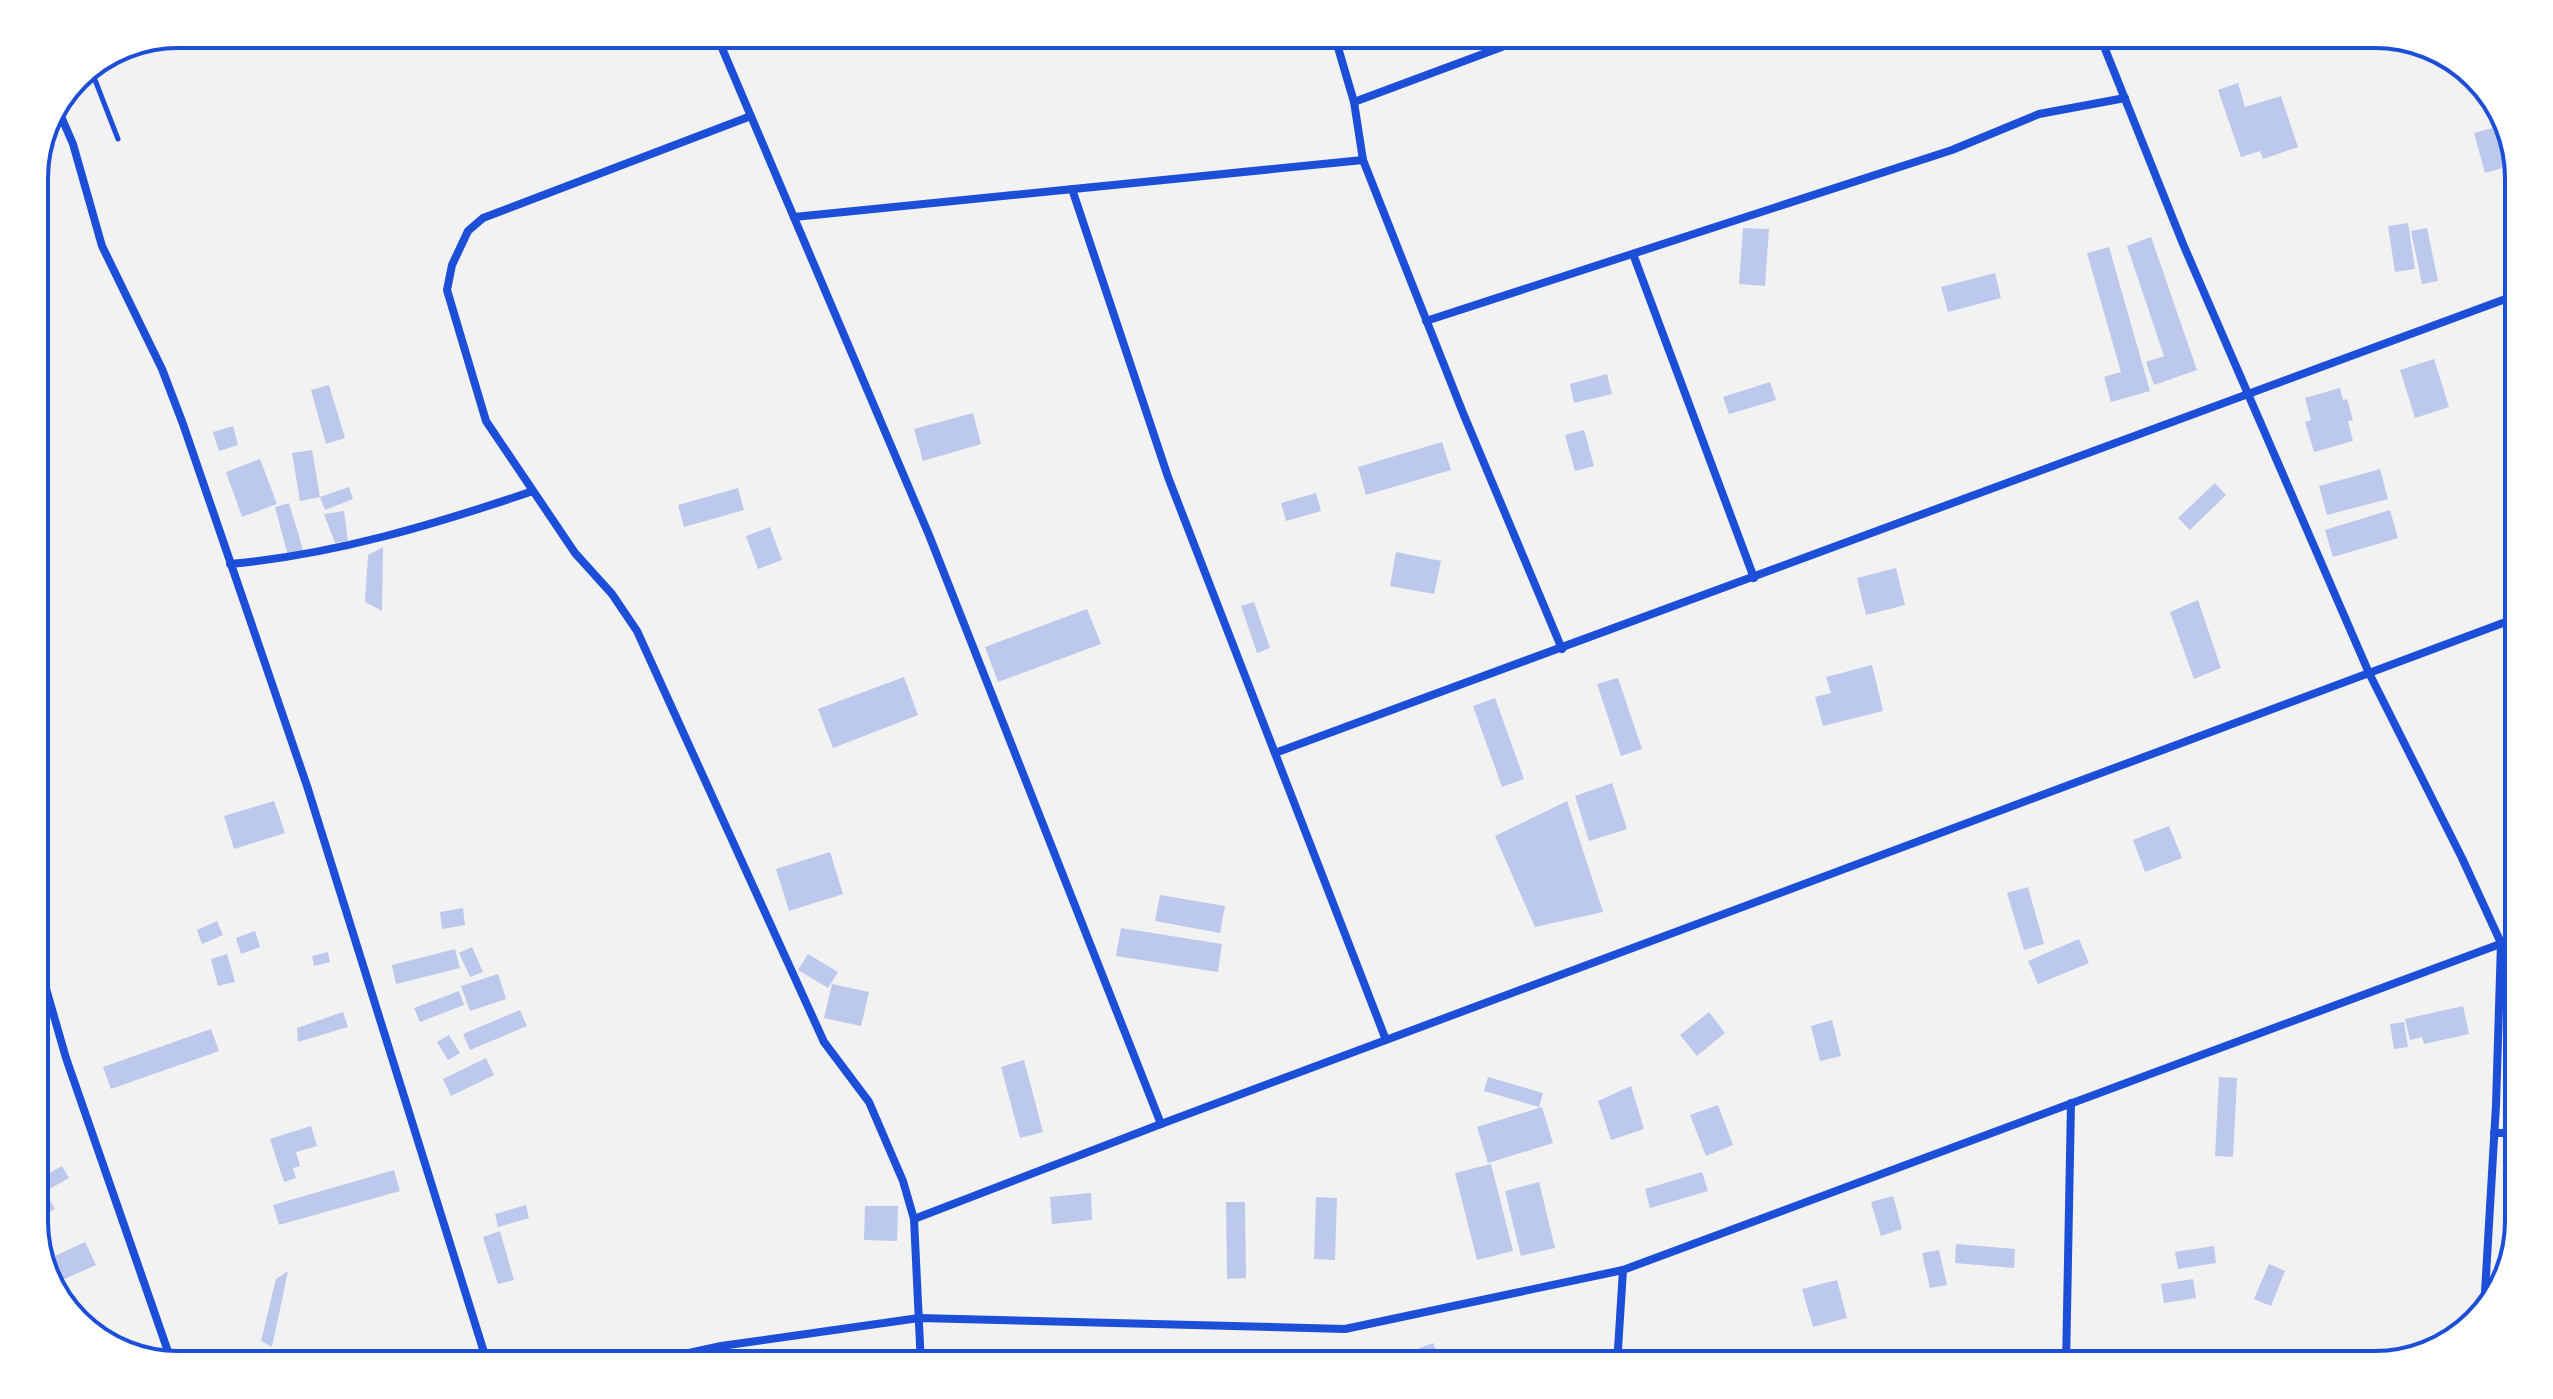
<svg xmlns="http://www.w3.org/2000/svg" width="2553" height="1399" viewBox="0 0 2553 1399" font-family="'Nunito Sans',sans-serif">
<rect width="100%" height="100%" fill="#f2f2f2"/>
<g fill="#bdc9ec">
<path d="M2238,83L2245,107L2281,96L2298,147L2263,159L2260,151L2241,157L2218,90Z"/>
<path d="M2504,125L2517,164L2485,173L2474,133Z"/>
<path d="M2519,176V210H2518L2509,179Z"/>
<path d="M2408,223L2415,269L2395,272L2388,226Z"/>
<path d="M1743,228L1769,229L1765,286L1739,284Z"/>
<path d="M2427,228L2438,281L2422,284L2411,231Z"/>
<path d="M2151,237L2197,370L2154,385L2146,362L2164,356L2127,246Z"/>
<path d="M2109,247L2150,391L2111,402L2104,377L2121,372L2087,253Z"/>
<path d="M1995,273L2001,298L1948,312L1941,287Z"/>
<path d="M2434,359L2449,407L2415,418L2400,370Z"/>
<path d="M1607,374L1612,394L1574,403L1570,384Z"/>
<path d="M1770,382L1776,400L1729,414L1723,397Z"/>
<path d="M329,385L345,438L326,444L311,390Z"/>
<path d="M2340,388L2343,400L2347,399L2353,420L2348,421L2353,441L2314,452L2305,422L2311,420L2305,398Z"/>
<path d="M973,413L981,444L923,461L914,429Z"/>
<path d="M233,426L238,445L219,451L213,432Z"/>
<path d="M1584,430L1594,466L1575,471L1565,435Z"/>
<path d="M1442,442L1451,470L1366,495L1358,467Z"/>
<path d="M312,450L320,497L349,487L353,499L325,510L320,497L300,501L292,453Z"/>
<path d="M260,459L277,504L242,517L226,472Z"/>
<path d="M2380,469L2388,499L2327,515L2319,486Z"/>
<path d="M2215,483L2226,495L2190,530L2178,518Z"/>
<path d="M738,488L744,510L684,527L678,505Z"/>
<path d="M1316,493L1321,511L1286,521L1281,503Z"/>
<path d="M289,503L304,553L288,556L275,507Z"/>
<path d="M2390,510L2398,538L2333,557L2325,530Z"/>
<path d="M344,511L348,541L335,543L324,514Z"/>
<path d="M770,527L782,560L758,569L746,536Z"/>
<path d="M383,547L382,611L365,602L368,555Z"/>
<path d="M1396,552L1441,561L1434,594L1390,586Z"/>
<path d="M1896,568L1905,605L1866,615L1857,578Z"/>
<path d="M2198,600L2221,668L2194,679L2170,612Z"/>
<path d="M1254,602L1270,648L1257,653L1241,606Z"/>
<path d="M1087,609L1101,644L998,682L985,647Z"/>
<path d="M1872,665L1883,711L1823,726L1815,697L1831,693L1826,677Z"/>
<path d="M904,677L918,715L833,748L818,709Z"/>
<path d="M1618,678L1642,749L1621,756L1597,684Z"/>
<path d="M1495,698L1524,779L1502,787L1473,706Z"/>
<path d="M1612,783L1627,829L1589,841L1575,796Z"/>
<path d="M274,801L285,833L234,849L224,816Z"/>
<path d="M1567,801L1603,912L1535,927L1495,836Z"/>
<path d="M2169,826L2182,858L2145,872L2133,840Z"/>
<path d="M830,852L843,894L789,911L776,869Z"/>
<path d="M2028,887L2044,944L2024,950L2007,893Z"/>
<path d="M1160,895L1225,906L1220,933L1155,921Z"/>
<path d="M463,908L465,925L442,929L440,912Z"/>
<path d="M217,921L223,935L202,944L197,930Z"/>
<path d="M1121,928L1222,944L1218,972L1116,956Z"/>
<path d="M255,931L260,947L241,954L236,938Z"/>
<path d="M2079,939L2089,963L2038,984L2028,961Z"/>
<path d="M472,947L483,972L470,977L459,953Z"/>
<path d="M455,949L460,968L396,984L392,965Z"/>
<path d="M328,952L330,962L314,966L312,956Z"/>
<path d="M227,954L235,982L218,986L211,959Z"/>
<path d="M808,954L838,972L828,988L798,970Z"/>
<path d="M498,974L506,999L470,1011L461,986Z"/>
<path d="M832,984L869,992L861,1026L824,1018Z"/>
<path d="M459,991L464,1005L420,1022L414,1008Z"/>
<path d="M2463,1006L2469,1034L2424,1044L2422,1037L2410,1040L2405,1019Z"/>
<path d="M520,1010L527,1026L470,1050L463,1034Z"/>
<path d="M343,1012L348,1027L298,1042L297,1028Z"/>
<path d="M1709,1012L1725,1033L1697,1056L1680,1035Z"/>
<path d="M1832,1020L1841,1056L1820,1061L1811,1026Z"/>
<path d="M2404,1022L2408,1047L2394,1049L2390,1024Z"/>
<path d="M211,1029L219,1051L111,1089L103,1067Z"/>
<path d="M449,1035L460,1053L448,1060L437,1042Z"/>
<path d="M486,1058L494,1075L451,1096L443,1079Z"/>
<path d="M1024,1060L1043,1132L1020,1138L1001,1067Z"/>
<path d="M1488,1077L1543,1093L1539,1107L1484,1091Z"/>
<path d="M2219,1077L2237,1078L2233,1157L2215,1156Z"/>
<path d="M1631,1086L1644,1129L1611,1140L1598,1101Z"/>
<path d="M1718,1105L1733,1145L1706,1156L1690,1115Z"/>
<path d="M1542,1107L1553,1143L1488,1163L1477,1127Z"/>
<path d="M311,1126L317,1146L296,1152L300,1166L293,1168L296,1178L284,1182L270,1139Z"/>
<path d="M1491,1164L1513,1251L1477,1260L1455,1173Z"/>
<path d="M62,1166L69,1178L35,1197L34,1182Z"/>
<path d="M394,1170L400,1191L279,1225L273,1205Z"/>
<path d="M1702,1172L1708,1191L1650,1208L1645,1189Z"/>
<path d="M1539,1182L1555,1248L1521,1256L1505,1191Z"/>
<path d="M1091,1193L1092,1220L1052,1224L1050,1197Z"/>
<path d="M1893,1196L1902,1229L1881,1236L1871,1202Z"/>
<path d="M48,1197L55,1209L34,1220V1205Z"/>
<path d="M1316,1197L1337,1198L1335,1260L1314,1259Z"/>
<path d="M1226,1202H1245L1246,1278L1227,1279Z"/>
<path d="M526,1205L529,1218L498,1227L495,1214Z"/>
<path d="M865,1206H898L897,1241L864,1240Z"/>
<path d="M500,1231L514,1280L498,1284L483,1237Z"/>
<path d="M85,1242L96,1265L51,1285L44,1261Z"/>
<path d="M1956,1244L2015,1249L2014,1268L1955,1263Z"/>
<path d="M2214,1246L2216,1263L2178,1269L2175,1252Z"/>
<path d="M1939,1250L1947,1285L1930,1288L1922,1253Z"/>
<path d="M2269,1264L2285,1271L2271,1306L2254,1299Z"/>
<path d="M288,1271L272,1347L261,1341L276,1279Z"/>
<path d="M2193,1279L2196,1298L2164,1303L2161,1284Z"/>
<path d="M1837,1280L1847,1318L1813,1327L1802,1289Z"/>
<path d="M1433,1343L1440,1360L1426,1365H1395L1393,1358Z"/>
</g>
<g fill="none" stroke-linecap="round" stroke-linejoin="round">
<path stroke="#1d4ed8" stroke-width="5" d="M90,67L118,139"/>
<g stroke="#1d4ed8" stroke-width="8">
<path d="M716,34L929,535L1161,1124"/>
<path d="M1334,34L1354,102L1363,160L1463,413L1562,649"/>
<path d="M2099,34L2183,244L2369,673L2462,858L2501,943L2496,1105L2484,1309"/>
<path d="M1354,102L1537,34"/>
<path d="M60,114L73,144L102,246L162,369L183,424L307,786L488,1365"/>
<path d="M751,116L483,218L468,231L452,265L447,290L486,421L575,553L612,594L637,631L824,1042L869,1102L903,1181L914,1219L921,1365"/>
<path d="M1072,189L1168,477L1386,1040"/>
<path d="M794,217L1363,160"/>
<path d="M1633,254L1754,578"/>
<path d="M1426,321L1952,150L2039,114L2125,98"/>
<path d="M230,564C333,555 436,524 533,491"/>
<path d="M1275,753L2519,294"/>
<path d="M34,947L66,1058L172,1363"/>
<path d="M2494,1133H2519"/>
<path d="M914,1219L1161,1124L2519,617"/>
<path d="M634,1365L721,1346L919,1318L1345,1329L1623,1270L2519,937"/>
<path d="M1617,1365L1623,1270"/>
<path d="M2066,1365L2071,1103"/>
</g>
</g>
<path d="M0 0H2553V1399H0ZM178 48H2375A130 130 0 0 1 2505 178V1221A130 130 0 0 1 2375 1351H178A130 130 0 0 1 48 1221V178A130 130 0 0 1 178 48Z" fill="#fff" fill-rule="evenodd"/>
<path fill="none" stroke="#1d4ed8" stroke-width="4" d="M178 48H2375A130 130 0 0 1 2505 178V1221A130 130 0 0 1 2375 1351H178A130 130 0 0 1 48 1221V178A130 130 0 0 1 178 48Z"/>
</svg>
